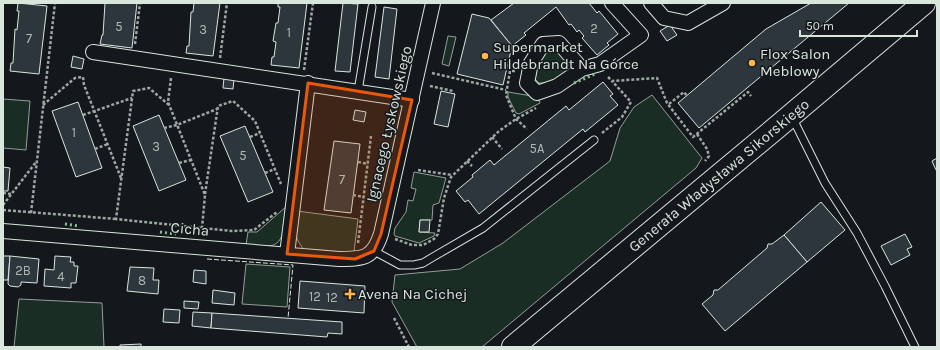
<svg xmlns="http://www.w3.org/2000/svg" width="940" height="350" viewBox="0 0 940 350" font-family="Karla,sans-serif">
<rect width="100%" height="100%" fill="#14181c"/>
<g fill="#1a2d24" stroke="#939e99">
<path d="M448,36L456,37L449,66L442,64Z"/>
<path d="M556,46L570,64V71L549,83H539L535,79L536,73L541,53Z"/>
<path d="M508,92L538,97L540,103L519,114L516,113L508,97Z"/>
<path d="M652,95L702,158L696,168L482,347H417L392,302L395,275L460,269L503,243L610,161L620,128L634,107Z"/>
<path d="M3,99L30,101L26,150L3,148Z"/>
<path d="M414,172L446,178L439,203L433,205L432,220H420L419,232L435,233L434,236L419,243L395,236L394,234L395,228L406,212L408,200L413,201L416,189L411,188Z"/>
<path d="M287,206C285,219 286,245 269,246C262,247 254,245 246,245L248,232H257Z"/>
<path d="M297,211L358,219L354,252L345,254L304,250C292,234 295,230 297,211Z"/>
<path d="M246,264L290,267L287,307L242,304Z"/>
<path d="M19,299L102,303L104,347H14Z"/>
</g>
<g fill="#2c363c" stroke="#d8e6dc">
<path d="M18,3L47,6L39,74L10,71L11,63H13L15,29L17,30L19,11H17Z"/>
<path d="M105,3H137L132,48L100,44L102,35H103Z"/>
<path d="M194,3H220L213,56L186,53L187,46H189L191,12H193Z"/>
<path d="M278,3H307L299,68L271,65L272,57H274L276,42L273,41L276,23H278L280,7H278Z"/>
<path d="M343,3L358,4L350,72L335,71Z"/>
<path d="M514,3H589L597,13L599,11L618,34L607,43L609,45L597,55L582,38L584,36L579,30L577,32L571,24L569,25L556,7L524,33L526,35L512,46L491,20Z"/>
<path d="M811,3H849L699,128L678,103L766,29Z"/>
<path d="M384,7L397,9L389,79L375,77Z"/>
<path d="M472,14L489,18L512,46L503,85L457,74Z"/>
<path d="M670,25L677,35L667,41L660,31Z"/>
<path d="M73,56L84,59L82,69L71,67Z"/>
<path d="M224,78L234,79L233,89L223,88Z"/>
<path d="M603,82L613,94L610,96L618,105L585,132L583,129L479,214L468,200L465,202L456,191L473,177L472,175L490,160L494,165L566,106L569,110Z"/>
<path d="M441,91L455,94L448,127L434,124Z"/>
<path d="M78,102L102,168L76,177L52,111Z"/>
<path d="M355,110L366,112L364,122L353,120Z"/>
<path d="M159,115L186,180L159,191L133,126Z"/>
<path d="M245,126L273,192L248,202L220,136Z"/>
<path d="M334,141L360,144L351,213L324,210Z"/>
<path d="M937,158V169L936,170L932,161Z"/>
<path d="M3,167L10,168L8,191H3Z"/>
<path d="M821,202L845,230L807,262L784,235Z"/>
<path d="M420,220H430L429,232H419Z"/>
<path d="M905,234L912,247L907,249L910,255L891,265L881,246Z"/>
<path d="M784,235L807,262L725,331L702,304L713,295L714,290H718L767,248L768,244H772Z"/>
<path d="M3,256H10L8,280H3Z"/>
<path d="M10,256L39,259L37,283L21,282V285L18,287L10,286L8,284Z"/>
<path d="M55,256L71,257L70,262H74V266H78L76,283H71V288L44,286L45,269L54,270Z"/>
<path d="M130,267L154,268L153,280H159L158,294L127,291Z"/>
<path d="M194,270L206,271V284L193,282Z"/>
<path d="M300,281L365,286L364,313L298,308Z"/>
<path d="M213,290L235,293L234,305L212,303Z"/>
<path d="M184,301L199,302L198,309L184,308Z"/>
<path d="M164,309L180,310L179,323L163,322Z"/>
<path d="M193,312L212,313L211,328L192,326Z"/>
<path d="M212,313L342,322V334L328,333L327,337L211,328Z"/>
<path d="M141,344V347H120V345Z"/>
</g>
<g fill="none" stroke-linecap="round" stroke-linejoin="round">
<defs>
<g id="service">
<path d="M358,91L372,7"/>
<path d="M792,117L825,183L857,233L885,286L915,347"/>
<path d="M374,251L400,265H414L423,263L433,257L483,228L594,140"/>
</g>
<g id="minor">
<path d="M651,3L664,18L688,23L723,3"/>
<path d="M93,52L412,100"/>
<path d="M582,69L559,43L543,44L531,63L527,83L537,93L557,86L582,69L600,64L641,35L612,3"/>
<path d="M3,231L339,259C363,259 373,259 381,234L433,3"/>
<path d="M287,254L308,83"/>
</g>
<g id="primary">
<path id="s1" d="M513,347L776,128L924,3"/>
</g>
</defs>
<use href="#service" stroke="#d8e6dc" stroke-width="9"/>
<use href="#minor" stroke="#d8e6dc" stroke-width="16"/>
<use href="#primary" stroke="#d8e6dc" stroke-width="24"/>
<g stroke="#9da8a2" stroke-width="2.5" stroke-dasharray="3 2" stroke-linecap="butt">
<path d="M135,44L140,3"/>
<path d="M220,58L227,3"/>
<path d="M304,70L313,3"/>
<path d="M515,71H510L506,95L516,119L527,129"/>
<path d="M432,73L506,90"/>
<path d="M608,77L612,81L657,78L667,103L693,137L748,92L751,96"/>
<path d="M171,78L168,102L205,195L202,228L232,231L254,230L277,212"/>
<path d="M430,86L453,91"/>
<path d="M669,104L684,92L687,96"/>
<path d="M43,105L75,78L83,77L84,85L121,178"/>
<path d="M169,105L149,88L133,91L116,219L202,228"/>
<path d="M83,115L132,98"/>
<path d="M164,128L177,125L217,109"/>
<path d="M602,133L622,117L631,102L612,81"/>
<path d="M697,134L707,149L709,156L705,161"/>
<path d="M250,137L260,133"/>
<path d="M492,137L502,149"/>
<path d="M95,149L108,144"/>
<path d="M467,161L472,166"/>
<path d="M358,162L368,164"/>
<path d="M179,163L191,160"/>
<path d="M418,170L452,175"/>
<path d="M265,173L275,169"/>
<path d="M3,193L11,194"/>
<path d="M205,194L218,106L233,101L255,121L281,184"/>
<path d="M353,195L364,197"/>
<path d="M3,205L36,162"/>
<path d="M3,210L116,219"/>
<path d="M31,213L55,3"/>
<path d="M395,239L412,245H423L434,239L438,234L444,198L451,177L499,131L516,119L536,108"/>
<path d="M358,243L371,136"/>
<path d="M394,318L409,347"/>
</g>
<use href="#service" stroke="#14181c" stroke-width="7"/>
<use href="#minor" stroke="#14181c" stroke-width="14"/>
<use href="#primary" stroke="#14181c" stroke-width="22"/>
<g stroke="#8ac095" stroke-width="3" stroke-dasharray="2 3" stroke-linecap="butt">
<path d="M574,83L595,74"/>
<path d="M65,224L79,226"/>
<path d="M160,232L176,234"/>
</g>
<path stroke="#d8e6dc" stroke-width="1" stroke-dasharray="5 2" stroke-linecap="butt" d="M207,259L293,265L288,318"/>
</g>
<path fill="#e8590c" fill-opacity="0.2" stroke="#e8590c" stroke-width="3" stroke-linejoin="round" d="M308,83L412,100L381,234L374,251L355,259L287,254Z"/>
<g fill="#ffb74d" stroke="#14181c" stroke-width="1.5">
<circle cx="485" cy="56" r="4"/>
<circle cx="752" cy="63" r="4"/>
<path d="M348 288h4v4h4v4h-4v4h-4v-4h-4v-4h4z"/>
</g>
<g text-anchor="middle" stroke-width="3" stroke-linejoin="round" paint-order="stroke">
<g font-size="13" fill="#adbab4">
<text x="119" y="31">5</text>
<text x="594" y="33">2</text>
<text x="203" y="34">3</text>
<text x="289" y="37">1</text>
<text x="29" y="43">7</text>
<text x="74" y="137">1</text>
<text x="156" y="151">3</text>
<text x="537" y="153">5A</text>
<text x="243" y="160">5</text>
<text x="342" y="184">7</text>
<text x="23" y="275">2B</text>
<text x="61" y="281">4</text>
<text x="142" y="285">8</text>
<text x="315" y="301">12</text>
<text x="332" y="302">12</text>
</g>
<g font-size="15" fill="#d8e6dc" stroke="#14181c" text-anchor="start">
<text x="493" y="52">Supermarket<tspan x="493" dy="17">Hildebrandt Na Górce</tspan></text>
<text x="760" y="59">Flox Salon<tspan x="760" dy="17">Meblowy</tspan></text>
<text x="358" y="299">Avena Na Cichej</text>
</g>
<g font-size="15" fill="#d8e6dc" stroke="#14181c">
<text transform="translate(389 124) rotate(-77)" y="5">Ignacego Łyskowskiego</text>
<text dy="5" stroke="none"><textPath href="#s1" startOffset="268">Generała Władysława Sikorskiego</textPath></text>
<text transform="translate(190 229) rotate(5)" y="5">Cicha</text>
</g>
</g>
<rect width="940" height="350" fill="none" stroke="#d8e6dc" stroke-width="8"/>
<path d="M800 30v6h117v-6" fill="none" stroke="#d8e6dc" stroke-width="2"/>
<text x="806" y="30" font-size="12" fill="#d8e6dc" stroke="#14181c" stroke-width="3" paint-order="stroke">50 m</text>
</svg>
